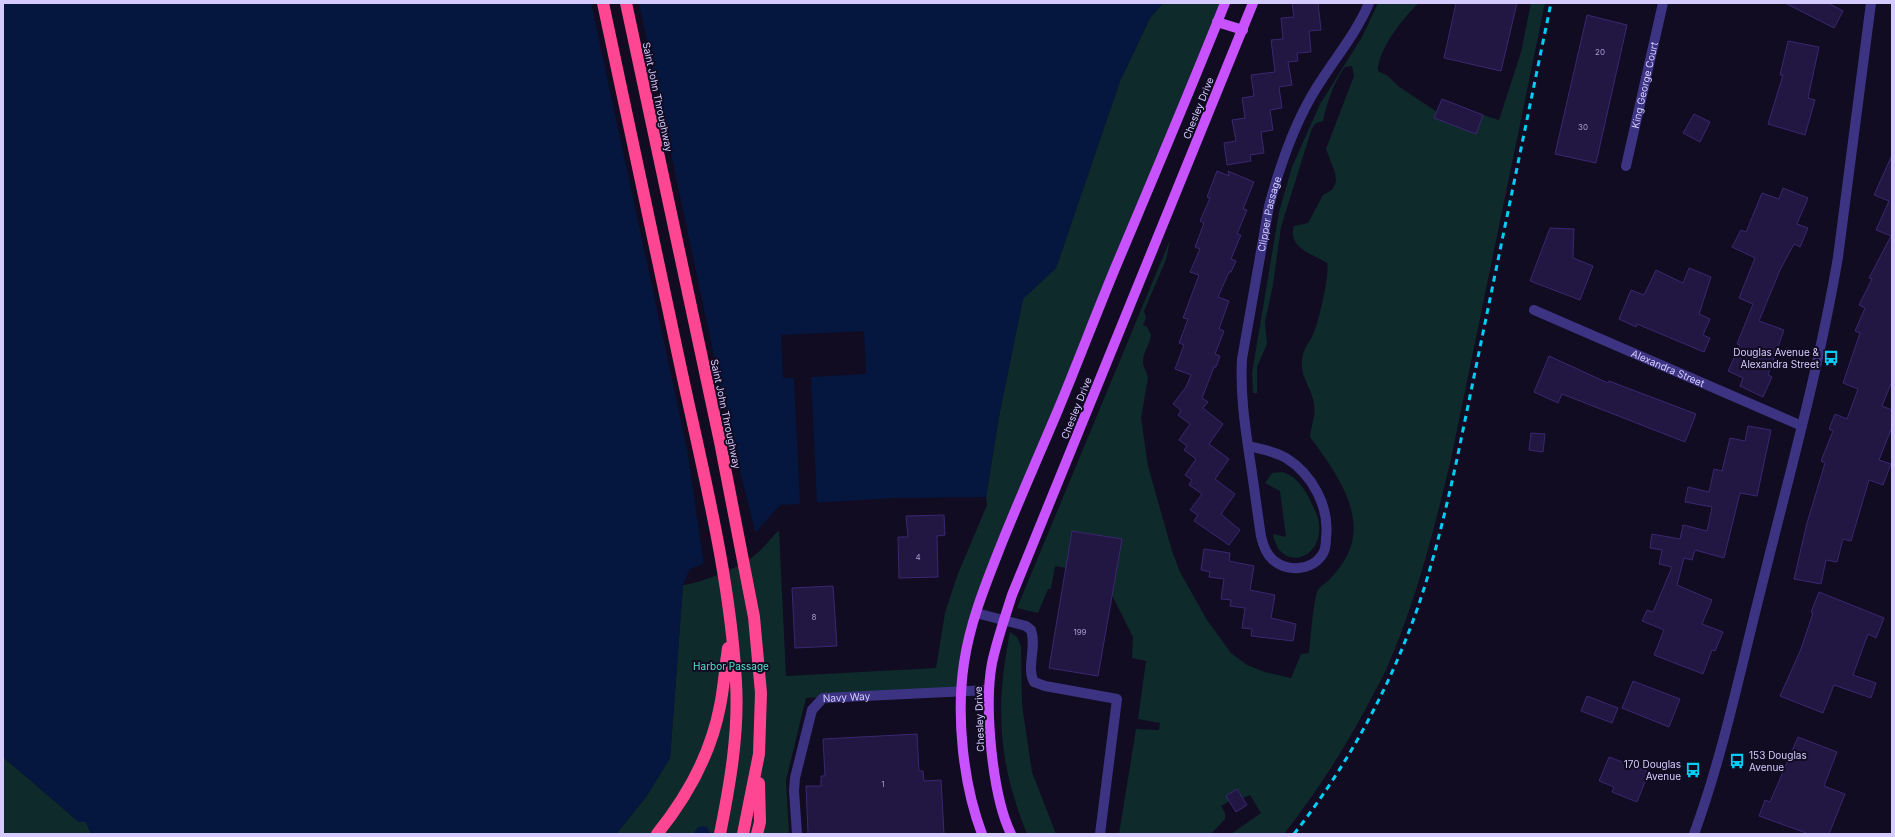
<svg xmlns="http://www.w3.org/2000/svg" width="1895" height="837" viewBox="0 0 1895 837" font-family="Inter,sans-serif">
<rect width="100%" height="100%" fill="#110c21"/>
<g fill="#0e2a2b">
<path d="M1163,3H1225L984,588L961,691L806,698L786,780L789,834H616L646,797L670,758L683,585C701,583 742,567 755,555C764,548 771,538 779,530L786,676L936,668L945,613L957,576L987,505L986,497L999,416L1023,298L1056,268L1120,81L1150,18Z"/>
<path d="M1378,3H1419C1403,18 1378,49 1378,71L1388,76L1398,86L1437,112L1483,115L1499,120L1521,52L1531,3H1545L1451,459C1434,530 1416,602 1386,670C1383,677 1379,684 1375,691C1349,742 1319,789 1284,834H1231L1261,813L1250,795L1243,798L1237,789L1227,796L1230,801L1221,806L1225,813V819L1211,834H1119L1136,729L1159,730L1160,723L1138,719L1146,661L1132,658L1133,637L1112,595L1122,539L1072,531L1066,568L1055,566L1051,589H1048L1038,613L1017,608L1170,240L1166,260L1144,311L1146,318L1143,325L1147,327L1151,335C1150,344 1144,351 1143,360C1142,366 1147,371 1148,378L1141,418L1148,466L1172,551L1180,572L1207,620L1231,653L1247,665L1265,672L1291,678L1301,654L1309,653C1310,643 1314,595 1318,590C1320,586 1326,583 1329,580C1335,574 1340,567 1344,561C1371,518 1335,471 1310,437C1311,426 1316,415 1314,404C1311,384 1296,374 1304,351C1306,345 1312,339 1314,332C1319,320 1330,274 1327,263C1313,254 1287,248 1294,226L1308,223L1323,195L1332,190L1336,182L1335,173L1326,149L1354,76L1352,66L1345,67C1334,82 1327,102 1323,121L1316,123L1312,128L1281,227L1273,285L1265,322L1267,344L1257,367V393H1253L1252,373L1279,212L1292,167L1320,104L1362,37Z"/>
<path d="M1282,472C1294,475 1302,485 1308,496C1312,505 1318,514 1319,524C1323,561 1279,572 1273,534L1286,537L1280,491L1265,483L1272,473Z"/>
<path d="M1010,632L1017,637L1021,646L1022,705L1032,772L1056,834H1027C998,762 995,708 1010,632Z"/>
<path d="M3,757L79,822H86L91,834L3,833Z"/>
</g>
<g fill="#06173f">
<path d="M3,3H1163L1150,18L1120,81L1056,268L1023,299L999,416L986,497L893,498L780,505L755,533L718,558L690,569L683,585L670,758L646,797L616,834H91L86,822H79L3,757Z"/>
<path d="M705,826L708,828L710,834H693L698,827Z"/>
</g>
<g fill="#110c21">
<path d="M591,3H639L732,440L756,534L719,559L704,565L687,449Z"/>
<path d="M864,331L866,374L811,377L817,504L800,505L794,378H783L781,335Z"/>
</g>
<g fill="#221743" stroke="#3a2770">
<path d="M1292,3H1318L1321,30L1309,31L1311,52L1297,53L1298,61L1288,62L1292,85L1279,87L1282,108L1270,110L1273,130L1261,132L1264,153L1250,155L1251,161L1227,165L1224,143L1236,141L1232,120L1245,118L1242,98L1254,96L1251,75L1275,72L1271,40L1283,39L1281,18L1294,17Z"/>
<path d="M1456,3H1517L1501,71L1444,58Z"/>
<path d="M1785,3H1828L1843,11L1834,28Z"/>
<path d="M1587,15L1627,25L1596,163L1555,154Z"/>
<path d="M1788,41L1819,47L1808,98L1815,100L1805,135L1768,124L1783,75H1780Z"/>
<path d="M1442,99L1483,115L1476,134L1434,118Z"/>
<path d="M1694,114L1710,122L1700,142L1683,133Z"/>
<path d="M1892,155V381L1882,406L1892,410V427L1879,460L1891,464L1883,485L1869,480L1851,541L1843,539L1837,562L1826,560L1821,584L1794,579L1807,523L1825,463L1821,461L1833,431L1829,429L1835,414L1847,419L1858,389L1843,383L1860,333L1855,331L1865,308L1859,305L1872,279L1869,278L1891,236L1876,230L1889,201L1874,195Z"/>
<path d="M1217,171L1229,176L1228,171L1254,182L1243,209L1247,210L1237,234L1241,235L1231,259L1236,261L1231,272H1229L1218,297L1229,301L1219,329L1224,331L1215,354L1220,356L1216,367H1214L1202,398L1208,402L1203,408L1223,424L1209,444L1229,459L1215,479L1235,494L1221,514L1240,530L1229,545L1194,521L1198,515L1190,510L1202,494L1189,485L1192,480L1185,475L1196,459L1184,450L1187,446L1179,440L1190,424L1178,415L1181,410L1173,404L1186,387L1191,375L1175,369L1184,345L1179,343L1188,319L1183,318L1199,275L1190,272L1200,249L1195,247L1204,223L1200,221L1210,198L1207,197Z"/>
<path d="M1783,188L1808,198L1797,224L1808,228L1800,247L1794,244L1780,270L1759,321L1784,330L1768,375L1772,377L1763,397L1740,386L1743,378L1728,371L1740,345L1737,344L1753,304L1739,298L1755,258L1732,247L1741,230L1746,232L1762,193L1779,199Z"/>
<path d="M1550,228L1574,229L1573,258L1593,266L1580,300L1530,281Z"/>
<path d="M1689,268L1711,277L1699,314L1710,319L1703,335L1710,338L1704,352L1637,324L1636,327L1619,319L1631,290L1644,295L1656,270L1683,283Z"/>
<path d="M1549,356L1608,383L1609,381L1696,414L1685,442L1562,394L1558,403L1534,392Z"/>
<path d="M1748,426L1771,430L1757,496L1740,493L1724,558L1695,550L1692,560L1684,558L1677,585L1712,600L1702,624L1723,632L1715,651L1712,650L1703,674L1654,655L1664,630L1642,621L1647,610L1653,612L1672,567L1659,564L1662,550L1650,548L1652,534L1680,539L1683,525L1707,531L1712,507L1685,502L1688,487L1709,492L1714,469L1722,471L1730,438L1745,441Z"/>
<path d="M1531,433L1545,434L1543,452L1529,450Z"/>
<path d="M944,515L945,535L937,536L938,577L899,578L898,537H908L906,516Z"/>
<path d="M1072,531L1122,539L1098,676L1049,668Z"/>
<path d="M1204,549L1230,553L1229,561L1254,566L1250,590L1275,595L1271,618L1296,624L1293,641L1251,636L1252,629L1242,628L1245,608L1230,606L1231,600L1221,599L1224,579L1209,577L1210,572L1201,570Z"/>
<path d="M833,586L837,646L795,648L792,588Z"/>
<path d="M1819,592L1884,618L1876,638L1868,634L1853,675L1876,683L1871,698L1834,685L1823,713L1780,696L1801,649L1813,613L1811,612Z"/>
<path d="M1633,681L1680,699L1669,727L1622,708Z"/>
<path d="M1587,696L1618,708L1612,723L1581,711Z"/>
<path d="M917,734L919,771H923L924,781L941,780L944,834H808L806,786H821V776H825L823,739Z"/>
<path d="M1798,737L1837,752L1824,786L1845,794L1829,834H1809L1759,816L1765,800L1770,802Z"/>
<path d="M1609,757L1649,772L1637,802L1612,792L1614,787L1599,781Z"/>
<path d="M1237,789L1247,805L1236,812L1226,796Z"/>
</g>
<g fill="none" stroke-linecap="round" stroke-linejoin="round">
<g stroke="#3c3483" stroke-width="10">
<path id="s1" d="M1626,166L1663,3"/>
<path id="s2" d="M1534,310L1802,426"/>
<path id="s3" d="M1248,446C1261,449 1274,451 1286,458C1312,474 1330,507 1326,538C1326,544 1325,551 1322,555C1311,571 1287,572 1273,560C1266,554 1263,545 1261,536C1257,511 1254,485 1250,460C1245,426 1240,394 1242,359L1269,206C1279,169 1292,130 1311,97C1329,65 1355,37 1369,3"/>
<path d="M976,613L1026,626L1031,630C1037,646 1026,668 1034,682L1045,686L1117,699L1100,834"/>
<path id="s4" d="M797,834L794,791L795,778L812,710L823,698L989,690"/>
<path d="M1694,834C1723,755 1740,671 1761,589C1788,479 1819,369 1838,257L1871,3"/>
</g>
<g stroke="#c952ff" stroke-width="10">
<path d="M1217,22L1243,30"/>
<path d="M982,834C963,784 956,716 964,663C970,622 986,583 1001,545C1019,500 1039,455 1058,410C1078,362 1096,314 1116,266C1153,178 1190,91 1225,3"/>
<path d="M1011,834C992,795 984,706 992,663C997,640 1005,617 1012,595L1253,3"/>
</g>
<g stroke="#ff4693" stroke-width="12">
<path d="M603,3C629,125 655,247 681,369C703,472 730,576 736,682C739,733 730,784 720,834"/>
<path d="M626,3L720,442L754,617L761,693L759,754L743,834"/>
<path d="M657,834C687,797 711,753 720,706C724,687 725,667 728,648"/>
<path d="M757,834L760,822L759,783"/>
</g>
<path stroke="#00cef6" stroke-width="3" stroke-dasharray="6 5" stroke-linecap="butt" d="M1294,834C1341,774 1380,706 1408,634C1430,578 1444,518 1457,459L1551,3"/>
</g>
<defs>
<symbol id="bus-bare" viewBox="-9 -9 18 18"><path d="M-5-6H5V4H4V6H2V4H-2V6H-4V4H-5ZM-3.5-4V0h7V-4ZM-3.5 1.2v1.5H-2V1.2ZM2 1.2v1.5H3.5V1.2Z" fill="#00cef6" stroke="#110c21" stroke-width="2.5" paint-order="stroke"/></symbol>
</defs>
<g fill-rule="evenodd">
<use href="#bus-bare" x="1820" y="347" width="22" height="22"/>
<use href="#bus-bare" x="1726" y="750" width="22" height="22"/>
<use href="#bus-bare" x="1682" y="759" width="22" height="22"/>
</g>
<g text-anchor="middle" stroke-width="4" stroke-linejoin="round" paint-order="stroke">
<g font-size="8" fill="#a89ed0">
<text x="1600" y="55">20</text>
<text x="1583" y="130">30</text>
<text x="918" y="560">4</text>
<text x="814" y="620">8</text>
<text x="1080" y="635">199</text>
<text x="883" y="787">1</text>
</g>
<g font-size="10" fill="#d5cbff" stroke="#110c21">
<text dy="4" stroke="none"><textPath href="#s1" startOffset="83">King George Court</textPath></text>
<text transform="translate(658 97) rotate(78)" y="4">Saint John Throughway</text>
<text transform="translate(1198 108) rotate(-68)" y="4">Chesley Drive</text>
<text dy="4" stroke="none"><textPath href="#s3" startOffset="560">Clipper Passage</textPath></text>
<text dy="4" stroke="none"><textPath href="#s2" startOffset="146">Alexandra Street</textPath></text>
<text transform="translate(1076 408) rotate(-68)" y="4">Chesley Drive</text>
<text transform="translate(726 414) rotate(78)" y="4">Saint John Throughway</text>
<text dy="4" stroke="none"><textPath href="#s4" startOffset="166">Navy Way</textPath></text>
<text transform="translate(979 719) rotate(-92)" y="4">Chesley Drive</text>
</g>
<g font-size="10" fill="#d5cbff" stroke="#110c21" text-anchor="end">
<text x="1819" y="356">Douglas Avenue &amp;<tspan x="1819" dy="12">Alexandra Street</tspan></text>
<text x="1749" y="759" text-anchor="start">153 Douglas<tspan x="1749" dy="12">Avenue</tspan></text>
<text x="1681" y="768">170 Douglas<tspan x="1681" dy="12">Avenue</tspan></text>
</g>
<g font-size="10" fill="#51e6ca" stroke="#110c21">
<text x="731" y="670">Harbor Passage</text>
</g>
</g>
<rect width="1895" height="837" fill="none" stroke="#d5cbff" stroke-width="8"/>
</svg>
